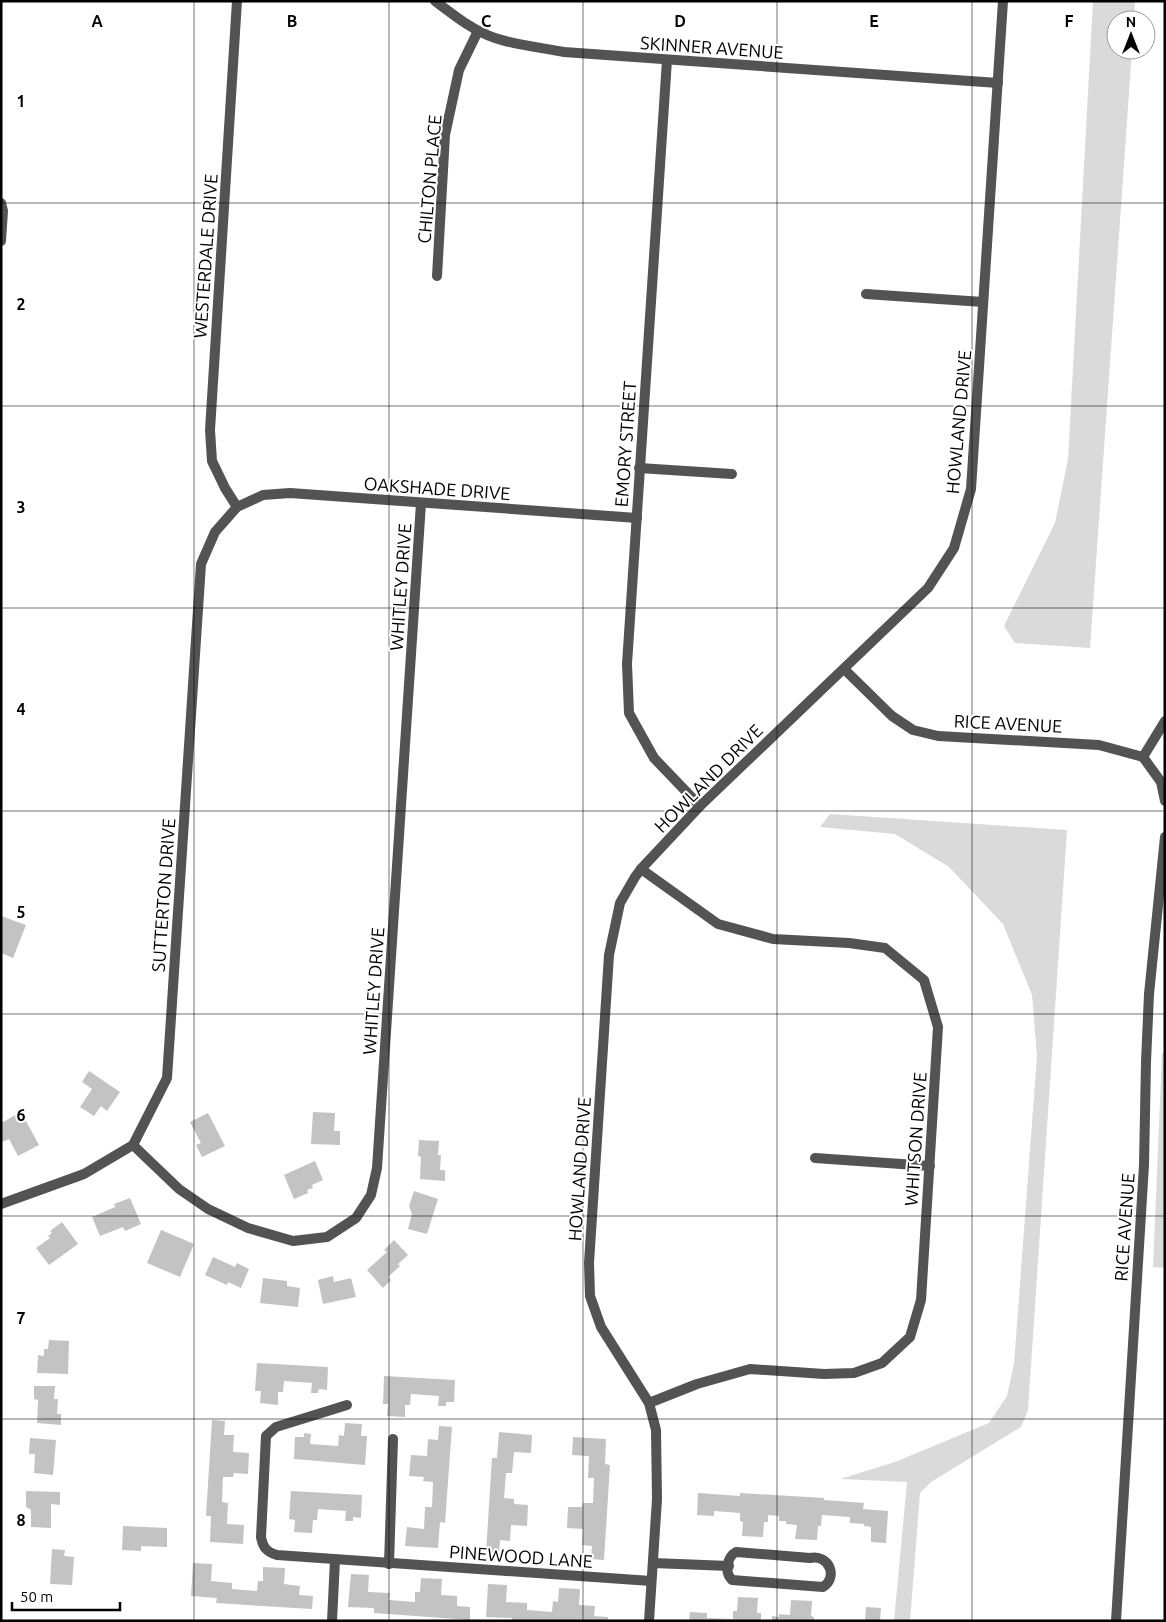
<svg xmlns="http://www.w3.org/2000/svg" width="1166" height="1622" viewBox="0 0 1166 1622" font-family="Ubuntu,sans-serif">
<rect width="100%" height="100%" fill="#fff"/>
<g fill="#dadada">
<path d="M1093 1H1135L1134 20H1116V50H1132L1090 648 1015 643 1004 626 1055 523 1068 459Z"/>
<path d="M830 814 1067 830 1028 1410 1021 1427 931 1482 920 1493 910 1621H894L907 1482 840 1479 895 1462 989 1423 1007 1396 1014 1364 1037 1056 1032 995 1003 924 949 867 895 834 820 827Z"/>
<path d="M1162 1053H1165V1268L1153 1267Z"/>
</g>
<g fill="#c3c3c3">
<path d="M1 916 26 925 13 958 1 953Z"/>
<path d="M89 1071 120 1092 107 1111 101 1106 94 1116 80 1107 92 1089 82 1082Z"/>
<path d="M21 1112 39 1145 18 1156 9 1139 2 1142 1 1140V1123Z"/>
<path d="M313 1112 335 1113 334 1131H340V1145L311 1144Z"/>
<path d="M208 1113 225 1146 202 1157 196 1145 201 1143 190 1122Z"/>
<path d="M419 1140 439 1141 438 1155H441L440 1170H445V1181L420 1179 421 1157 418 1156Z"/>
<path d="M315 1161 323 1180 312 1185 313 1188 307 1190 308 1193 294 1199 284 1175Z"/>
<path d="M414 1191 438 1199 427 1234 408 1229 412 1214 409 1206Z"/>
<path d="M130 1198 141 1224 125 1231 123 1227 100 1236 92 1217 115 1207 114 1204Z"/>
<path d="M62 1222 78 1244 49 1265 36 1248 50 1238 48 1236 52 1233 50 1231Z"/>
<path d="M161 1230 194 1244 180 1277 147 1263Z"/>
<path d="M394 1240 408 1255 398 1264 400 1266 388 1277 391 1280 383 1288 367 1270 387 1252 384 1250Z"/>
<path d="M213 1257 235 1267 237 1263 249 1269 241 1288 228 1282 227 1285 205 1275Z"/>
<path d="M333 1276 334 1282 351 1278 356 1297 323 1304 318 1280Z"/>
<path d="M263 1278 287 1281V1286L300 1288 298 1307 260 1303Z"/>
<path d="M49 1340 69 1341 68 1374 37 1373 38 1355 44 1356V1349H48Z"/>
<path d="M257 1363 328 1367 327 1390 319 1389 318 1393H311L312 1383 284 1381 283 1392H278V1405L260 1403 261 1391H255Z"/>
<path d="M384 1376 455 1380 454 1402H446V1406H438L439 1396 411 1394 410 1405H405V1417L387 1416 388 1404H383Z"/>
<path d="M34 1386H55L54 1399H58L57 1414H61V1425L37 1423 38 1400 34 1399Z"/>
<path d="M212 1420 225 1421 224 1435H234L233 1452 249 1453 248 1474 234 1473 233 1477H223L222 1502 228 1503 227 1524 244 1525 243 1544 210 1542 211 1516H206Z"/>
<path d="M345 1423 362 1424 361 1436H367L365 1465 294 1459 295 1437H304V1433L311 1434 310 1444 338 1446 339 1435 344 1436Z"/>
<path d="M439 1426 452 1427 445 1523 440 1522 438 1548 405 1546 407 1527 424 1529 425 1507H432L433 1482 423 1481 424 1477 409 1476 411 1455 427 1456 428 1439 438 1440Z"/>
<path d="M499 1432 532 1435 531 1453 514 1452 512 1473H506L504 1498 514 1499V1504L528 1505 527 1526 511 1525 510 1541 500 1540 499 1554 486 1553 492 1458H497Z"/>
<path d="M573 1437 606 1439 605 1464 610 1465 604 1560 591 1559 592 1546 582 1545 583 1529 567 1528 568 1507H582L583 1503H593L594 1478H588L589 1456 572 1455Z"/>
<path d="M30 1438 56 1440 53 1475 34 1473 35 1454H29Z"/>
<path d="M26 1491 60 1492V1505L51 1504V1528L31 1527V1510L26 1507Z"/>
<path d="M291 1491 362 1495 361 1518 353 1517V1521H345L346 1511 318 1509 317 1520H313L312 1533 294 1532 295 1520 289 1519Z"/>
<path d="M698 1493 740 1496V1493L824 1498V1500L864 1503 863 1509 888 1511 886 1543 871 1542V1527L864 1526V1524L850 1523V1517L822 1515 821 1526H818L817 1540 795 1539 797 1525 786 1524V1521H779V1516L768 1515V1522H764L763 1537 742 1536 743 1522 740 1521V1513L714 1511V1516L697 1515Z"/>
<path d="M123 1526 167 1528V1547L141 1546V1551L122 1550Z"/>
<path d="M52 1549 65 1550 64 1556 74 1557 72 1585 50 1584Z"/>
<path d="M193 1563 212 1564 211 1581 232 1583V1589L257 1591 258 1581H263V1567L285 1568 284 1584 300 1586 299 1595 313 1596 312 1609 216 1603 217 1598 191 1596Z"/>
<path d="M351 1574 369 1575 368 1592 390 1593 389 1600 415 1602V1592H420L421 1578 442 1579 441 1595 457 1596V1606L470 1607V1620L374 1613V1608L348 1607Z"/>
<path d="M488 1584 507 1585 506 1602 527 1603V1610L552 1612 553 1601 558 1602 559 1588 580 1589 579 1605 595 1606 594 1616 608 1617V1621H512V1618L486 1617Z"/>
<path d="M738 1597 758 1598 757 1613H761V1621H689L690 1612 707 1613V1618L733 1619V1611H737Z"/>
<path d="M791 1600 812 1601 811 1616 814 1617V1621H772V1616L779 1617V1614L790 1615Z"/>
<path d="M866 1607 881 1608 880 1621H865Z"/>
</g>
<g fill="none" stroke-linecap="round" stroke-linejoin="round">
<g stroke="#535353" stroke-width="10">
<path d="M435 1C454 15 473 31 495 38 515 45 543 48 564 52L998 83"/>
<path d="M667 60 627 664 629 713 654 758 700 806"/>
<path d="M1 203 3 211 1 241"/>
<path d="M437 276 445 135 459 70 478 31"/>
<path d="M866 294 983 302"/>
<path d="M639 468 732 474"/>
<path d="M237 507 225 488 212 461 210 430 237 1"/>
<path d="M844 669 892 716 913 730 938 736 1099 745 1143 757 1161 782 1165 801"/>
<path d="M1143 757 1165 721"/>
<path d="M641 869 718 924 773 939 849 943 885 948 924 980 938 1027 921 1300 910 1337 882 1363 854 1373 824 1374 750 1369 697 1384 649 1403"/>
<path d="M133 1145 179 1189 208 1209 248 1228 293 1241 327 1237 356 1218 371 1195 377 1168 421 503"/>
<path d="M815 1158 930 1166"/>
<path d="M1 1204 84 1174 133 1145 167 1078 201 564 215 532 237 507 263 495 290 493 637 518"/>
<path d="M347 1405 276 1427 266 1436 261 1537C263 1548 267 1552 277 1555L651 1581"/>
<path d="M736 1552 810 1558C830 1554 838 1578 823 1587L732 1580C724 1572 727 1557 736 1552Z"/>
<path d="M653 1563 729 1566"/>
<path d="M389 1564 393 1439"/>
<path d="M332 1621 335 1560"/>
<path d="M649 1621 657 1499 656 1430 649 1403 601 1327 590 1296 589 1263 609 955 620 903 635 877 641 869 700 806 928 588 954 548 971 489 1003 1"/>
<path d="M1116 1621 1144 1165 1146 1062 1149 994 1165 837"/>
</g>
</g>
<path fill="none" stroke="#000" stroke-width="1" stroke-opacity="0.55" d="M194 1V1621M389 1V1621M583 1V1621M777 1V1621M972 1V1621M1 203H1165M1 406H1165M1 608H1165M1 811H1165M1 1014H1165M1 1216H1165M1 1419H1165"/>
<g text-anchor="middle" dominant-baseline="central" stroke-width="4" stroke-linejoin="round" paint-order="stroke">
<g font-size="18" fill="#000" stroke="#fff">
<text transform="translate(712 47) rotate(4)">SKINNER AVENUE</text>
<text transform="translate(429 179) rotate(-85)">CHILTON PLACE</text>
<text transform="translate(205 256) rotate(-86)">WESTERDALE DRIVE</text>
<text transform="translate(958 422) rotate(-85)">HOWLAND DRIVE</text>
<text transform="translate(625 444) rotate(-86)">EMORY STREET</text>
<text transform="translate(437 488) rotate(4)">OAKSHADE DRIVE</text>
<text transform="translate(400 587) rotate(-86)">WHITLEY DRIVE</text>
<text transform="translate(1008 723) rotate(3)">RICE AVENUE</text>
<text transform="translate(708 778) rotate(-45)">HOWLAND DRIVE</text>
<text transform="translate(163 895) rotate(-86)">SUTTERTON DRIVE</text>
<text transform="translate(373 991) rotate(-86)">WHITLEY DRIVE</text>
<text transform="translate(915 1139) rotate(-86)">WHITSON DRIVE</text>
<text transform="translate(579 1169) rotate(-86)">HOWLAND DRIVE</text>
<text transform="translate(1124 1227) rotate(-86)">RICE AVENUE</text>
<text transform="translate(521 1556) rotate(4)">PINEWOOD LANE</text>
</g>
</g>
<g font-size="16" text-anchor="middle" font-weight="bold" fill="#000" stroke="#fff" stroke-width="4" stroke-linejoin="round" paint-order="stroke">
<text x="97" y="27">A</text>
<text x="292" y="27">B</text>
<text x="486" y="27">C</text>
<text x="680" y="27">D</text>
<text x="874" y="27">E</text>
<text x="1069" y="27">F</text>
<text x="21" y="107">1</text>
<text x="21" y="310">2</text>
<text x="21" y="513">3</text>
<text x="21" y="715">4</text>
<text x="21" y="918">5</text>
<text x="21" y="1121">6</text>
<text x="21" y="1324">7</text>
<text x="21" y="1526">8</text>
</g>
<rect width="1166" height="1622" fill="none" stroke="#000000" stroke-width="5"/>
<g transform="translate(1131 35)"><circle r="24" fill="#ffffff" stroke="#999999"/>
<path d="M0-4L9 19L0 12L-9 19Z" fill="#000000"/>
<text y="-8" font-size="14" font-weight="bold" text-anchor="middle" fill="#000000">N</text>
</g>
<path d="M12 1602v8h108v-8" fill="none" stroke="#000000" stroke-width="2.5"/>
<text x="20" y="1602" font-size="15" fill="#000000" stroke="#ffffff" stroke-width="4" paint-order="stroke">50 m</text>
</svg>
